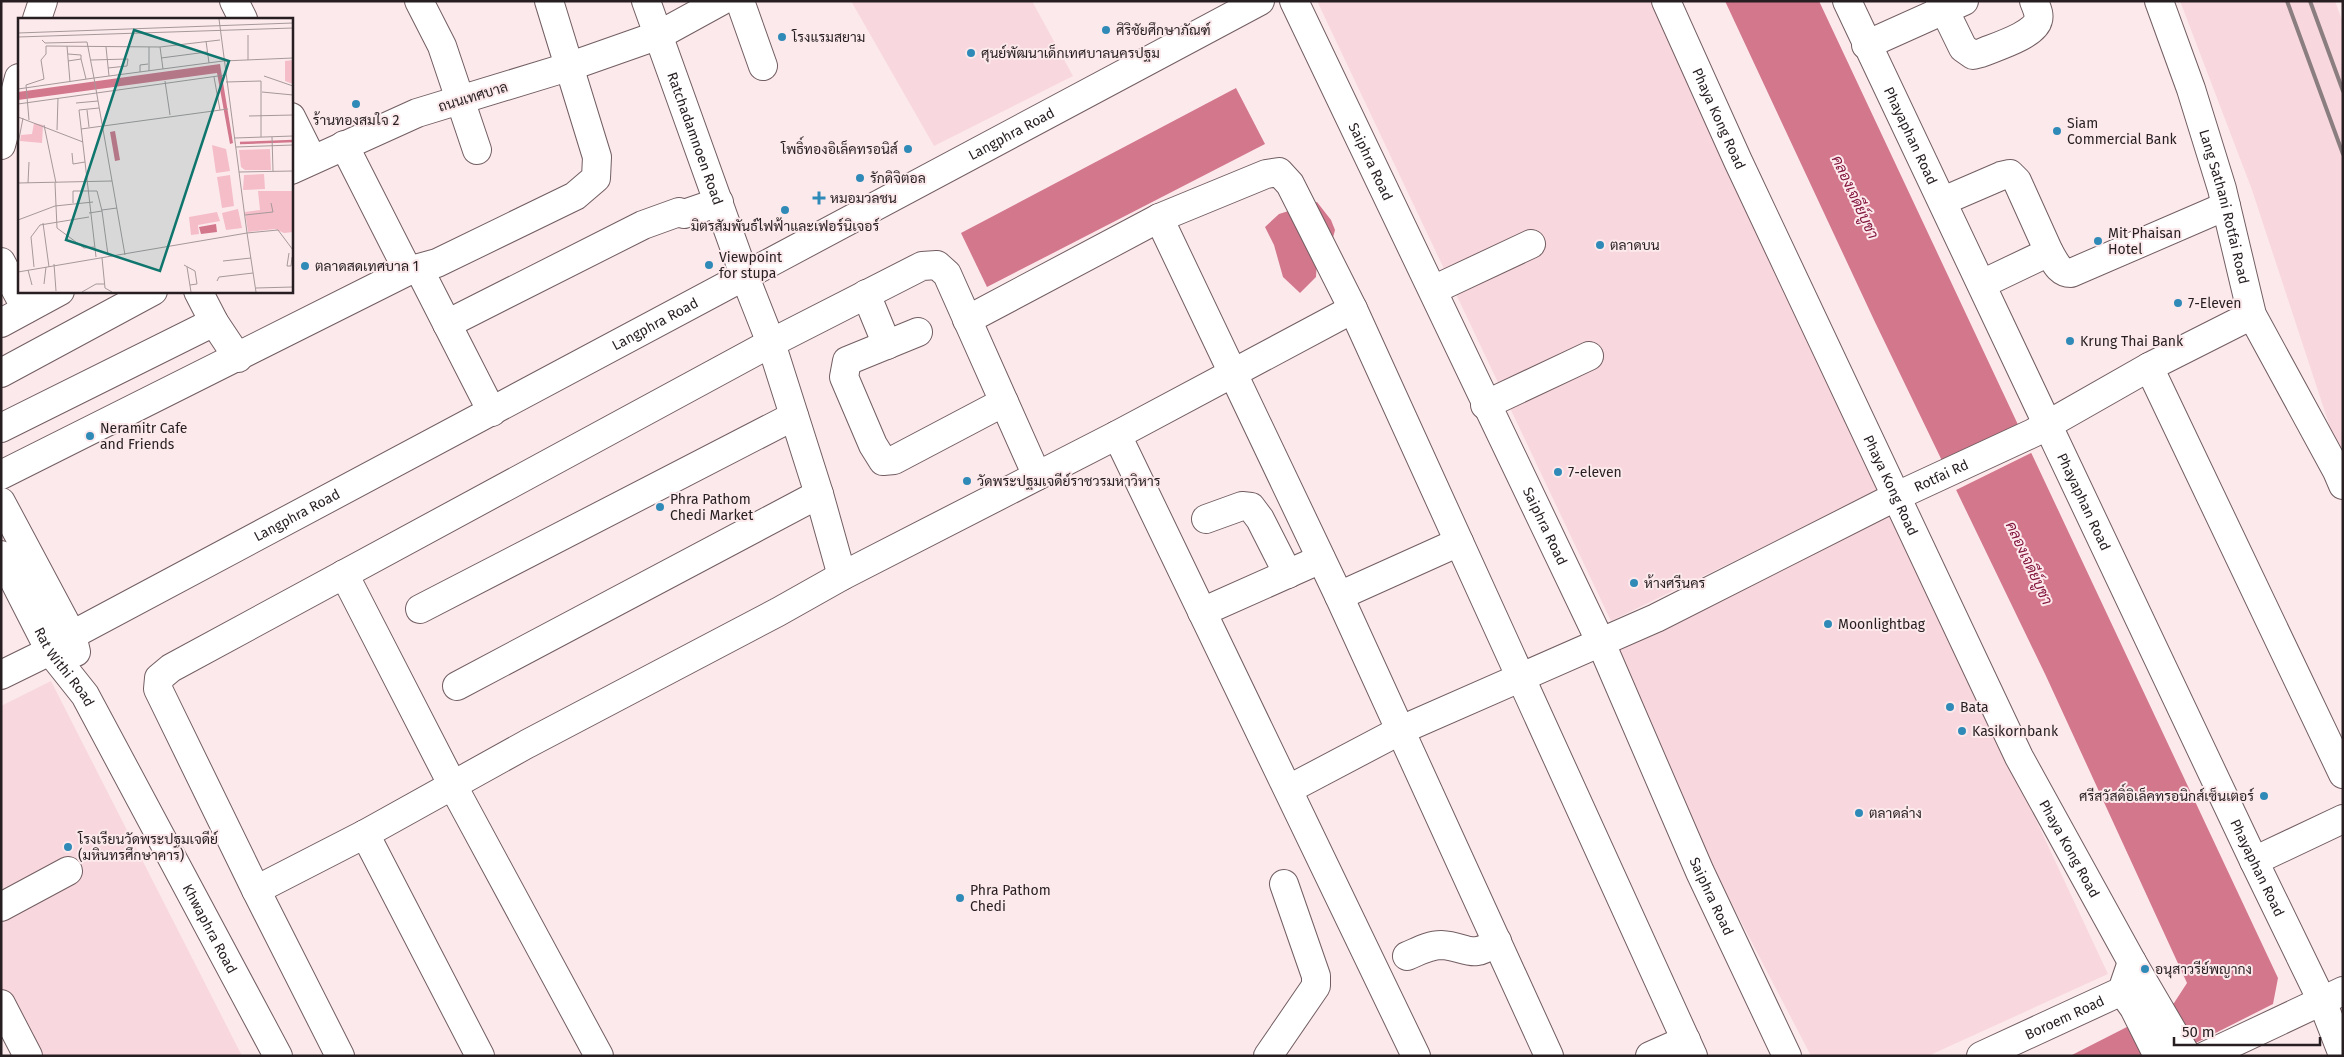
<svg xmlns="http://www.w3.org/2000/svg" width="2344" height="1057" viewBox="0 0 2344 1057" font-family="'Fira Sans',Sarabun,sans-serif">
<rect width="100%" height="100%" fill="#fce9ec"/>
<g fill="#f8d8de">
<path d="M851 1H1032L1073 76 934 146Z"/>
<path d="M1317 1H1652L1882 489 1611 621Z"/>
<path d="M2180 1H2335L2343 23V467L2252 190Z"/>
<path d="M1893 514 2108 974 1928 1056H1811L1601 653Z"/>
<path d="M51 681 242 1056H37L1 988V706Z"/>
</g>
<g fill="#d2778c">
<path d="M1725 1H1819L2278 978 2273 1004 2170 1056H2070L2174 1003 2187 983 2046 676 1874 320Z"/>
<path d="M1236 88 1265 144 987 287 961 233Z"/>
<path d="M1317 202 1331 220 1335 230 1331 245 1317 260 1316 277 1300 293 1283 277 1274 245 1265 227 1279 214Z"/>
</g>
<path fill="#fce9ec" d="M2021 426 2033 452 1954 491 1941 465Z"/>
<g fill="none" stroke-linecap="round" stroke-linejoin="round">
<defs>
<g id="minor">
<path d="M234 1 243 19"/>
<path d="M419 1 442 46 477 150"/>
<path id="s1" d="M646 1 745 277 771 343 819 494 842 576"/>
<path d="M740 1 763 66"/>
<path id="s2" d="M1294 1 1601 643 1700 872 1787 1056"/>
<path id="s3" d="M1666 1 1738 161 2019 757 2132 962 2187 1056"/>
<path d="M1940 1 1963 48 1973 55 1981 53C1995 47 2035 35 2038 20 2040 14 2036 7 2034 1"/>
<path id="s4" d="M2159 1 2191 89 2222 189 2252 315 2337 471 2343 485"/>
<path d="M37 19 43 1"/>
<path d="M1866 45 1964 1"/>
<path d="M291 117 312 159"/>
<path d="M1 145 19 78"/>
<path d="M291 170 417 113 568 67 659 35 721 1"/>
<path d="M1943 201 2001 176 2010 174 2017 181 2049 252"/>
<path d="M1159 218 1339 596 1549 1056"/>
<path d="M1 262 26 309"/>
<path d="M419 269 492 412"/>
<path d="M408 271 437 263 575 196 596 178 597 157 549 1"/>
<path d="M1982 284 2049 252C2055 262 2059 273 2071 273L2226 206"/>
<path d="M1433 290 1531 244"/>
<path d="M198 291 214 322 238 358"/>
<path d="M866 294 887 345"/>
<path d="M967 320 1159 218 1266 174 1279 172 1290 184 1353 309 1693 1056"/>
<path d="M1 323 60 291"/>
<path d="M447 324 643 225 679 212 684 214 719 202"/>
<path d="M918 332 847 361 844 377 873 445 883 461 894 460 1004 402"/>
<path d="M2149 367 2343 774"/>
<path d="M1 373 153 291"/>
<path d="M1485 405 1589 356"/>
<path d="M1 428 214 322"/>
<path d="M1117 435 1416 1056"/>
<path d="M1 475 408 271 344 145"/>
<path d="M1206 519 1242 506 1251 507 1260 519 1288 574"/>
<path d="M344 574 453 786 599 1056"/>
<path d="M1339 596 1459 542"/>
<path d="M420 609 794 416"/>
<path d="M1202 612 1321 559"/>
<path d="M1 675 50 651"/>
<path d="M457 686 819 494"/>
<path id="s5" d="M1289 789 1401 730 1656 618 1897 496 2033 433 2149 367 2252 315"/>
<path d="M365 834 480 1056"/>
<path d="M2254 861 2343 819"/>
<path d="M256 890 365 834 527 744 778 612 842 576 1117 435 1353 309"/>
<path d="M1 907 68 871"/>
<path d="M1407 956C1417 952 1429 945 1441 945 1467 946 1471 961 1497 941"/>
<path d="M2122 991 2134 1008 2158 1056"/>
<path d="M2322 1001 2343 1055"/>
<path d="M1 1004 28 1056"/>
<path d="M340 1056 256 890 158 689 159 678 171 668 771 343 922 266 937 265 947 274 1037 476"/>
<path d="M1268 1056 1316 986V976L1284 884"/>
<path d="M1650 1056 1686 1040"/>
<path id="s6" d="M1981 1056 2122 991 2132 962"/>
</g>
<g id="major">
<path id="s7" d="M1847 1 2254 861 2322 1001"/>
<path d="M1 502 72 635 76 652"/>
<path id="s8" d="M1 555 50 651 85 695 278 1056"/>
<path id="s9" d="M50 651 72 635 1260 1"/>
<path d="M2205 1056 2343 991"/>
</g>
</defs>
<use href="#minor" stroke="#725e62" stroke-width="30"/>
<use href="#major" stroke="#725e62" stroke-width="30"/>
<use href="#minor" stroke="#fff" stroke-width="28"/>
<use href="#major" stroke="#fff" stroke-width="28"/>
<g stroke="#8b7e80" stroke-width="4">
<path d="M2287 1 2343 154"/>
<path d="M2310 1 2343 91"/>
</g>
</g>
<g fill="#2f8ab7" stroke="#fce9ec" stroke-width="2">
<circle cx="1106" cy="30" r="5"/>
<circle cx="782" cy="37" r="5"/>
<circle cx="971" cy="53" r="5"/>
<circle cx="356" cy="104" r="5"/>
<circle cx="2057" cy="131" r="5"/>
<circle cx="908" cy="149" r="5"/>
<circle cx="860" cy="178" r="5"/>
<path d="M816.5 190.5h5v5h5v5h-5v5h-5v-5h-5v-5h5z"/>
<circle cx="785" cy="210" r="5"/>
<circle cx="2098" cy="241" r="5"/>
<circle cx="1600" cy="245" r="5"/>
<circle cx="709" cy="265" r="5"/>
<circle cx="305" cy="266" r="5"/>
<circle cx="2178" cy="303" r="5"/>
<circle cx="2070" cy="341" r="5"/>
<circle cx="90" cy="436" r="5"/>
<circle cx="1558" cy="472" r="5"/>
<circle cx="967" cy="481" r="5"/>
<circle cx="660" cy="507" r="5"/>
<circle cx="1634" cy="583" r="5"/>
<circle cx="1828" cy="624" r="5"/>
<circle cx="1950" cy="707" r="5"/>
<circle cx="1962" cy="731" r="5"/>
<circle cx="2264" cy="796" r="5"/>
<circle cx="1859" cy="813" r="5"/>
<circle cx="68" cy="847" r="5"/>
<circle cx="960" cy="898" r="5"/>
<circle cx="2145" cy="969" r="5"/>
</g>
<g text-anchor="middle" dominant-baseline="central" stroke-width="4" stroke-linejoin="round" paint-order="stroke">
<g font-size="14" fill="#261e20" stroke="#fce9ec" text-anchor="start">
<text x="1116" y="30">ศิริชัยศึกษาภัณฑ์</text>
<text x="792" y="37">โรงแรมสยาม</text>
<text x="981" y="53">ศุนย์พัฒนาเด็กเทศบาลนครปฐม</text>
<text x="356" y="120" text-anchor="middle">ร้านทองสมใจ 2</text>
<text x="2067" y="123">Siam<tspan x="2067" dy="16">Commercial Bank</tspan></text>
<text x="898" y="149" text-anchor="end">โพธิ์ทองอิเล็คทรอนิส์</text>
<text x="870" y="178">รักดิจิตอล</text>
<text x="830" y="198">หมอมวลชน</text>
<text x="785" y="226" text-anchor="middle">มิตรสัมพันธ์ไฟฟ้าและเฟอร์นิเจอร์</text>
<text x="2108" y="233">Mit Phaisan<tspan x="2108" dy="16">Hotel</tspan></text>
<text x="1610" y="245">ตลาดบน</text>
<text x="719" y="257">Viewpoint<tspan x="719" dy="16">for stupa</tspan></text>
<text x="315" y="266">ตลาดสดเทศบาล 1</text>
<text x="2188" y="303">7-Eleven</text>
<text x="2080" y="341">Krung Thai Bank</text>
<text x="100" y="428">Neramitr Cafe<tspan x="100" dy="16">and Friends</tspan></text>
<text x="1568" y="472">7-eleven</text>
<text x="977" y="481">วัดพระปฐมเจดีย์ราชวรมหาวิหาร</text>
<text x="670" y="499">Phra Pathom<tspan x="670" dy="16">Chedi Market</tspan></text>
<text x="1644" y="583">ห้างศรีนคร</text>
<text x="1838" y="624">Moonlightbag</text>
<text x="1960" y="707">Bata</text>
<text x="1972" y="731">Kasikornbank</text>
<text x="2254" y="796" text-anchor="end">ศรีสวัสดิ์อิเล็คทรอนิกส์เซ็นเตอร์</text>
<text x="1869" y="813">ตลาดล่าง</text>
<text x="78" y="839">โรงเรียนวัดพระปฐมเจดีย์<tspan x="78" dy="16">(มหินทรศึกษาคาร)</tspan></text>
<text x="970" y="890">Phra Pathom<tspan x="970" dy="16">Chedi</tspan></text>
<text x="2155" y="969">อนุสาวรีย์พญากง</text>
</g>
<g font-size="14" fill="#261e20" stroke="#fce9ec">
<text transform="translate(473 97) rotate(-17)">ถนนเทศบาล</text>
<text stroke="none"><textPath href="#s3" startOffset="129">Phaya Kong Road</textPath></text>
<text stroke="none"><textPath href="#s9" startOffset="1092">Langphra Road</textPath></text>
<text stroke="none"><textPath href="#s7" startOffset="149">Phayaphan Road</textPath></text>
<text stroke="none"><textPath href="#s1" startOffset="146">Ratchadamnoen Road</textPath></text>
<text stroke="none"><textPath href="#s2" startOffset="178">Saiphra Road</textPath></text>
<text stroke="none"><textPath href="#s4" startOffset="216">Lang Sathani Rotfai Road</textPath></text>
<text stroke="none"><textPath href="#s9" startOffset="688">Langphra Road</textPath></text>
<text stroke="none"><textPath href="#s5" startOffset="724">Rotfai Rd</textPath></text>
<text stroke="none"><textPath href="#s3" startOffset="534">Phaya Kong Road</textPath></text>
<text stroke="none"><textPath href="#s7" startOffset="554">Phayaphan Road</textPath></text>
<text stroke="none"><textPath href="#s9" startOffset="282">Langphra Road</textPath></text>
<text stroke="none"><textPath href="#s2" startOffset="582">Saiphra Road</textPath></text>
<text stroke="none"><textPath href="#s8" startOffset="129">Rat Withi Road</textPath></text>
<text stroke="none"><textPath href="#s3" startOffset="939">Phaya Kong Road</textPath></text>
<text stroke="none"><textPath href="#s7" startOffset="959">Phayaphan Road</textPath></text>
<text stroke="none"><textPath href="#s2" startOffset="988">Saiphra Road</textPath></text>
<text stroke="none"><textPath href="#s8" startOffset="429">Khwaphra Road</textPath></text>
<text stroke="none"><textPath href="#s6" startOffset="92">Boroem Road</textPath></text>
</g>
<g font-size="15" font-style="italic" fill="#83143d" stroke="#fce9ec">
<text transform="translate(1855 197) rotate(65)">คลองเจดีย์บูชา</text>
<text transform="translate(2029 563) rotate(65)">คลองเจดีย์บูชา</text>
</g>
</g>
<g transform="translate(18 18)">
<rect width="275" height="275" fill="#fce9ec"/>
<path d="M275 42V66L267 63V43ZM16 105 25 107 24 125 2 123 3 117 14 116ZM194 127 208 131 212 153 198 155ZM252 131 253 152H227L223 149 221 132ZM246 156 247 171 225 172 226 157ZM212 157 216 188 204 190 199 159ZM240 173H275V214L266 215 257 211 230 214 227 194 242 192ZM220 191 224 210 208 212 204 195ZM199 194 202 203 180 207 181 216 173 217 171 199Z" fill="#f4bdc8"/>
<path d="M202 46 215 125 212 126 199 55 0 82V74ZM97 113 102 142 97 143 92 114ZM198 206 199 214 183 216 181 209Z" fill="#d2778c"/>
<path fill="none" stroke="#d2778c" stroke-width="2.5" d="M222 125 275 123"/>
<path fill="none" stroke="#a6989a" stroke-width="1" d="M0 15 275 5M230 17V42M0 19 275 10M188 23 191 45M49 28 52 64M88 29 91 58M142 29 145 51M50 36 63 37V41L50 43M143 40 189 34M63 41 68 61M73 42 110 41 109 48 90 50M205 43 275 40M131 53V29M122 54V47L130 46M246 58 275 68M196 59 202 92M147 63 152 97M208 64 243 63V119M0 71 76 60 69 24 27 25 24 22M244 74 275 77M58 85 80 83M0 86 207 57M69 92 71 109M231 98 275 97M0 99 65 124M11 102 8 67 26 61 23 42 28 36V28L142 29 202 22M26 107 38 165M63 111 210 91M39 112 40 80M254 119 255 153M217 120 275 118M0 126 5 100M218 129 275 127M54 135 55 146 67 144M221 154 275 153M0 165 94 163M10 165 11 144M37 165 39 210 66 230 76 229M55 185V173H79L84 193M84 192 99 190M71 195 84 193 90 237M227 197 255 194 253 185M0 202 37 188 75 184M25 205 31 249M271 235 269 248H273L274 239M107 237 76 60 205 43M78 239 61 92 81 90M84 240 87 270 94 274M205 243 233 240M36 246 38 273M166 247 177 253 179 266 172 267M16 249 13 219 22 207 71 199M169 249 173 274M10 252 14 267M0 254 229 215 201 1M199 263 201 259 235 255M26 266 28 249M238 270 275 269M64 274 78 266H86M238 274 229 215 260 212 275 232"/>
<path fill="#0f766e" fill-opacity="0.15" stroke="#0f766e" stroke-width="2.5" d="M116 12 211 43 142 253 48 222Z"/>
<rect width="275" height="275" fill="none" stroke="#261e20" stroke-width="2.5"/>
</g>
<rect width="2344" height="1057" fill="none" stroke="#261e20" stroke-width="5"/>
<path d="M2174 1037v8h146v-8" fill="none" stroke="#261e20" stroke-width="2.5"/>
<text x="2182" y="1037" font-size="15" fill="#261e20" stroke="#fce9ec" stroke-width="4" paint-order="stroke">50 m</text>
</svg>
